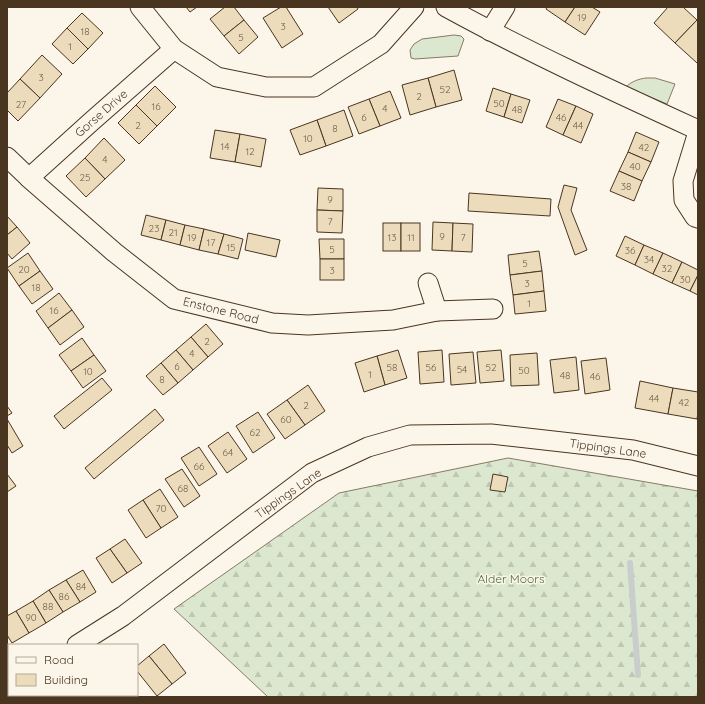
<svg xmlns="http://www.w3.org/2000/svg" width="705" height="704" viewBox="0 0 705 704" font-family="Quicksand,sans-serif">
<defs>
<pattern id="forest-firs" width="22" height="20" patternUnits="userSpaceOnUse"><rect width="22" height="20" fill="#dce7d0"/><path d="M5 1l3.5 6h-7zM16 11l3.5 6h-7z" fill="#bec7b2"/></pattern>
</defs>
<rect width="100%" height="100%" fill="#fbf6e9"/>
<g fill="#dce7d0" stroke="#887966">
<path d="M454 35 461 36 464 39 458 56 415 59 411 58 410 50 414 44 422 39Z"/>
<path d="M646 78H655L675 84 667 104 626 87C632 81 639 79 646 78Z"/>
</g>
<path fill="url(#forest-firs)" stroke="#887966" d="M508 458 698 491V697H268L174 609 339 493Z"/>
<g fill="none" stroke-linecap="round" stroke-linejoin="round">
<path stroke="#c9cecd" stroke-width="6" d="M630 563 638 675"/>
</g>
<g fill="#ecdcbc" stroke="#4a3520">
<path d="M186 7H197L190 12Z"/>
<path d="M225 7H234L244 20 224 36 210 19Z"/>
<path d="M281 7H286L303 34 282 48 263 18Z"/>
<path d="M328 7H357L358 9 339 23Z"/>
<path d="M547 7H575L565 22 546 9Z"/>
<path d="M575 7H592L600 12 585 35 565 22Z"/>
<path d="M668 7H683L697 20 675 43 654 23Z"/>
<path d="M82 13 103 33 88 49 67 28Z"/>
<path d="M244 20 258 37 239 54 224 36Z"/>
<path d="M697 20 698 21V61L697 63 675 43Z"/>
<path d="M67 28 88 49 73 64 52 44Z"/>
<path d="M42 55 62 74 40 98 20 79Z"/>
<path d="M454 70 462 100 436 107 428 78Z"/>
<path d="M428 78 436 107 410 115 402 85Z"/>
<path d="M20 79 40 98 18 121 7 110V93Z"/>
<path d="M155 86 176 107 157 126 136 105Z"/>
<path d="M493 88 511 94 504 117 486 111Z"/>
<path d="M390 91 401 118 380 126 369 99Z"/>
<path d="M511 94 530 100 522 123 504 117Z"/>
<path d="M369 99 380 126 359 134 348 107Z"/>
<path d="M558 99 576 106 563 135 546 127Z"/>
<path d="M136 105 157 126 139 144 118 123Z"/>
<path d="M576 106 593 114 581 143 563 135Z"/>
<path d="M344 110 353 136 326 146 317 120Z"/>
<path d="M317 120 326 146 300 155 290 130Z"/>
<path d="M215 130 240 134 235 162 210 158Z"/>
<path d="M636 132 659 142 651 162 628 152Z"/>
<path d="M240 134 266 139 261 167 235 162Z"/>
<path d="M104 138 125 160 105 179 85 158Z"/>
<path d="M628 152 651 162 642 181 619 171Z"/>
<path d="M85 158 105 179 86 197 66 176Z"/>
<path d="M619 171 642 181 634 201 610 191Z"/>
<path d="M564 185 577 188 571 210 587 250 575 255 558 207Z"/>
<path d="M318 188 343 189V211L317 210Z"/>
<path d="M469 193 551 199 550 216 468 211Z"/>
<path d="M317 210 343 211 342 233 317 232Z"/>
<path d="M146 215 166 220 161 240 141 235Z"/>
<path d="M7 216 17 227 7 235Z"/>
<path d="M166 220 185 225 180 245 161 240Z"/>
<path d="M433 222 453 223 452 251 432 250Z"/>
<rect x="383" y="223" width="18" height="28"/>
<rect x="401" y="223" width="19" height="28"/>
<path d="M453 223 473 224 472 252 452 251Z"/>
<path d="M185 225 204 229 199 250 180 245Z"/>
<path d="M17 227 30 243 12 259 7 253V235Z"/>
<path d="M204 229 224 234 218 254 199 250Z"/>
<path d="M248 233 280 240 276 257 245 250Z"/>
<path d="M224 234 243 239 238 259 218 254Z"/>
<path d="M625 236 644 245 635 265 616 256Z"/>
<path d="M319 239H344V259H320Z"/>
<path d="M644 245 663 253 653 274 635 265Z"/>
<path d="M539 251 542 271 510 275 508 255Z"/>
<path d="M28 253 40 271 19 286 7 268Z"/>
<path d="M663 253 682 262 672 283 653 274Z"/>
<rect x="320" y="259" width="24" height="21"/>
<path d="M682 262 698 270V275L690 291 672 283Z"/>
<path d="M40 271 53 289 32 304 19 286Z"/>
<path d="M542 271 544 291 513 295 510 275Z"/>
<path d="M698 275V295L690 291Z"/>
<path d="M544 291 546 311 515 314 513 295Z"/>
<path d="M59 293 72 310 48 328 36 311Z"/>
<path d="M72 310 84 327 60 345 48 328Z"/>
<path d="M206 324 223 344 208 357 191 337Z"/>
<path d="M191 337 208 357 193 370 176 350Z"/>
<path d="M82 338 94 355 71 371 59 355Z"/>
<path d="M176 350 193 370 178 383 161 363Z"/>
<path d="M398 350 407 378 385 385 377 356Z"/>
<path d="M442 350 444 382 420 384 418 352Z"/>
<path d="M501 350 504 381 480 383 477 352Z"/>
<path d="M473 352 476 383 451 385 449 354Z"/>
<path d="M537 353 539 385 511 386 510 355Z"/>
<path d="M94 355 106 371 83 388 71 371Z"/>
<path d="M377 356 385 385 364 392 355 363Z"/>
<path d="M576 357 579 390 554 393 550 360Z"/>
<path d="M606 358 610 390 585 394 581 361Z"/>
<path d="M161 363 178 383 163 395 146 376Z"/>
<path d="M102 378 112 390 64 429 54 416Z"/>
<path d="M640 381 673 388 668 414 635 408Z"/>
<path d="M308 385 325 411 305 425 287 400Z"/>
<path d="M673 388 698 392V412L697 419 668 414Z"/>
<path d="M287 400 305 425 285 439 267 414Z"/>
<path d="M7 406 12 413 7 416Z"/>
<path d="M155 409 164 420 94 479 85 468Z"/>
<path d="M258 412 275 438 253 453 236 426Z"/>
<path d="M7 419 23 446 12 453 7 445Z"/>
<path d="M228 432 247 459 227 473 208 446Z"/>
<path d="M199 447 217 474 199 486 181 458Z"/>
<path d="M182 469 200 496 184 507 165 479Z"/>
<path d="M7 474 16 486 7 492Z"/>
<path d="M493 474 508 477 505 492 490 490Z"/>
<path d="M160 489 178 517 161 528 143 500Z"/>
<path d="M143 500 161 528 146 538 128 510Z"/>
<path d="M125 539 142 563 127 573 110 549Z"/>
<path d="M110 549 127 573 112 583 96 558Z"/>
<path d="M83 570 96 592 80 602 66 580Z"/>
<path d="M66 580 80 602 63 612 49 590Z"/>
<path d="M49 590 63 612 46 623 33 601Z"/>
<path d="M33 601 46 623 29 633 16 611Z"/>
<path d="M16 611 29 633 12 643 7 635V616Z"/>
<path d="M164 644 186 673 172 684 149 656Z"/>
<path d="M149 656 172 684 157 696 137 671V666Z"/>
<path d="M111 695H134L136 697H112Z"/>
</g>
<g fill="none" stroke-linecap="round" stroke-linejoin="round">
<defs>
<g id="minor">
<path d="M140 7 174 49 217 77 266 87H314L381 44 414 7"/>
<path d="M446 7C528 52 613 91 698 130"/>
<path d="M490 31 505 7"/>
<path d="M698 132 683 181 684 200 695 217 698 218"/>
<path d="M7 157 29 178 114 252 174 299 272 323 308 325 393 320 437 311 493 309"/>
<path d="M29 178 92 121 174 49"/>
<path d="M428 283 437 311"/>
<path d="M77 645 123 616 312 473 368 447 410 435 491 434 633 450 698 466"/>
<path d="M7 682 9 681"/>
</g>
</defs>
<use href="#minor" stroke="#4a3520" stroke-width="21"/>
<use href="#minor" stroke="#fbf6e9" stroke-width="19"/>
</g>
<g text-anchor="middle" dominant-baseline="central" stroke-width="3" stroke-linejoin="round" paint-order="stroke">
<g font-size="10" fill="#725f47">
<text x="582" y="17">19</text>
<text x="283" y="26">3</text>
<text x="85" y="31">18</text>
<text x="241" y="37">5</text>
<text x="70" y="46">1</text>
<text x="41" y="77">3</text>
<text x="445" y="89">52</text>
<text x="419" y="96">2</text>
<text x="499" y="103">50</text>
<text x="21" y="104">27</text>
<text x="156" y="106">16</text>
<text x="385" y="108">4</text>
<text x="517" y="109">48</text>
<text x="364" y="117">6</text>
<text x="561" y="117">46</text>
<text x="138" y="125">2</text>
<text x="578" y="125">44</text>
<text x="335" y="128">8</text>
<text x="308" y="138">10</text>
<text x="225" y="146">14</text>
<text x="644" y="147">42</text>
<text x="250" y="151">12</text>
<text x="105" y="159">4</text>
<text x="635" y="166">40</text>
<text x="85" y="177">25</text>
<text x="626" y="186">38</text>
<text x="330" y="199">9</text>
<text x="330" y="221">7</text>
<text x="154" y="228">23</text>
<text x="173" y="232">21</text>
<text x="442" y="236">9</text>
<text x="192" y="237">19</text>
<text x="392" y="237">13</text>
<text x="411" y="237">11</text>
<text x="463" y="237">7</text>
<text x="211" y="242">17</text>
<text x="231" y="247">15</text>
<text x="332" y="249">5</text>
<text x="630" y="250">36</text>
<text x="649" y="259">34</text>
<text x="525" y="263">5</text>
<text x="667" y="268">32</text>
<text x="24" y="269">20</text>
<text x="332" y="270">3</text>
<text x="685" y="279">30</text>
<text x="527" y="283">3</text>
<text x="36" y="287">18</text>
<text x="529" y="303">1</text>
<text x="54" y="310">16</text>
<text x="207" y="341">2</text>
<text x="192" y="353">4</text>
<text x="177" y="366">6</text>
<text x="392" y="367">58</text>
<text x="431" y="367">56</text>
<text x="491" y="367">52</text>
<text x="462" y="369">54</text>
<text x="524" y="370">50</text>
<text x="88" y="371">10</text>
<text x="370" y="374">1</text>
<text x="565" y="375">48</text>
<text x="595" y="376">46</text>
<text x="162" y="379">8</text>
<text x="654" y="398">44</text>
<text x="684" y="402">42</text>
<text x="306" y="405">2</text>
<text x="286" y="419">60</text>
<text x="255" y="432">62</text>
<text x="228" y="452">64</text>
<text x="199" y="466">66</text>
<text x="183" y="488">68</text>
<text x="161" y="508">70</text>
<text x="81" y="586">84</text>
<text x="64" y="596">86</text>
<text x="48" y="606">88</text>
<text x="31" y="617">90</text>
</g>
<g font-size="12" fill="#4a3520" stroke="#fbf6e9">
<text transform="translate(101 113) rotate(-41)">Gorse Drive</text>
<text transform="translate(221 310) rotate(14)">Enstone Road</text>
<text transform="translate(608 448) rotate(8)">Tippings Lane</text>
<text transform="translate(288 493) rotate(-35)">Tippings Lane</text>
</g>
<g font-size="12" fill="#436837" stroke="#fbf6e9">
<text x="511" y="578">Alder Moors</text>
</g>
</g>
<rect width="705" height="704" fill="none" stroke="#4a3520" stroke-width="16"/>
<rect x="8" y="644" width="130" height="52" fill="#fbf6e9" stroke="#b4a999"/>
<rect x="16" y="657" width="20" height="6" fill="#fbf6e9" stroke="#b4a999"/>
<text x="44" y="664" font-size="12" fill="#4a3520">Road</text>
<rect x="16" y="674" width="20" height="12" fill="#ecdcbc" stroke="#b4a999"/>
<text x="44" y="684" font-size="12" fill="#4a3520">Building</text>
</svg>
